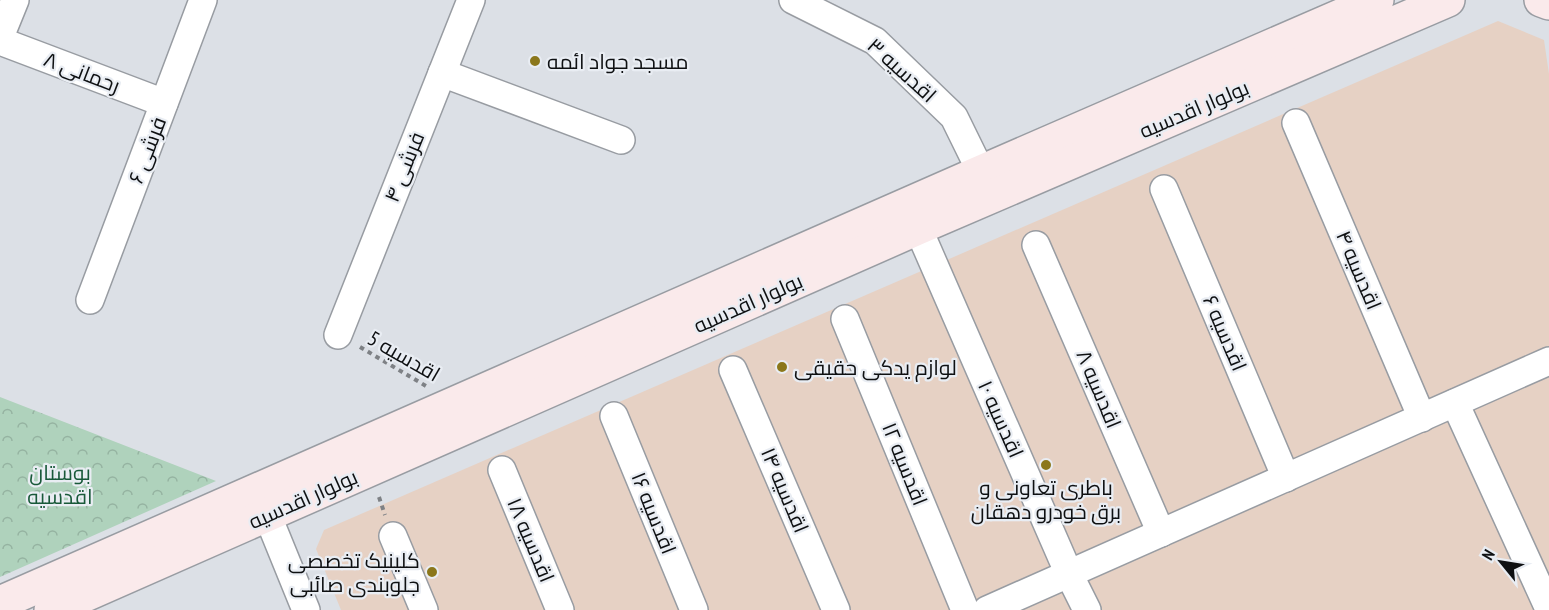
<svg xmlns="http://www.w3.org/2000/svg" width="1549" height="610" viewBox="0 0 1549 610" font-family="'PT Sans Narrow',Cairo,sans-serif">
<defs>
<pattern id="park-crowns" width="20" height="18" patternUnits="userSpaceOnUse" patternTransform="scale(1.5)"><rect width="20" height="18" fill="#afd2bc"/><path d="M2 6a3 3 0 1 1 6 0M12 15a3 3 0 1 1 6 0" fill="none" stroke="#95b3a1"/></pattern>
</defs>
<rect width="100%" height="100%" fill="#dce0e6"/>
<path fill="#e6d1c4" d="M1498 21 1544 40 1549 74V610H341L316 549 324 530Z"/>
<path fill="url(#park-crowns)" d="M0 397 216 481 0 577Z"/>
<g fill="none" stroke-linecap="round" stroke-linejoin="round">
<defs>
<g id="street">
<path d="M793 0 875 41 954 117 981 172"/>
<path d="M0 37 15 0"/>
<path d="M0 41 164 103"/>
<path d="M442 73 621 140"/>
<path d="M1296 123 1422 418"/>
<path d="M1164 189 1286 478"/>
<path d="M918 228 1069 574 1087 610"/>
<path d="M1036 245 1161 533"/>
<path d="M90 300 203 0"/>
<path d="M845 319 965 610"/>
<path d="M338 335 471 0"/>
<path d="M733 370 836 610"/>
<path d="M1455 403 1549 609"/>
<path d="M614 416 694 610"/>
<path d="M502 470 560 610"/>
<path d="M260 497 306 610"/>
<path d="M393 536 424 610"/>
<path d="M987 610 1549 361"/>
</g>
<g id="secondary">
<path d="M1541 0 1549 3"/>
<path d="M0 603 981 172 1377 0"/>
<path d="M51 610 918 228 1448 0"/>
</g>
</defs>
<use href="#street" stroke="#989ca2" stroke-width="30"/>
<use href="#secondary" stroke="#989ca2" stroke-width="36"/>
<g stroke="#7e8185" stroke-width="4" stroke-dasharray="4.5 4.5" stroke-linecap="butt">
<path d="M360 347 426 386"/>
<path d="M379 497 385 515"/>
</g>
<use href="#street" stroke="#fff" stroke-width="27"/>
<use href="#secondary" stroke="#faeaeb" stroke-width="33"/>
</g>
<g fill="#8b771b" stroke="#e9edf3" stroke-width="2">
<circle cx="535" cy="61" r="6"/>
<circle cx="782" cy="367" r="6"/>
<circle cx="1046" cy="465" r="6"/>
<circle cx="432" cy="572" r="6"/>
</g>
<g text-anchor="middle" dominant-baseline="central" stroke-width="4.5" stroke-linejoin="round" paint-order="stroke">
<g font-size="21" fill="#0e1012" stroke="#e9edf3" text-anchor="start">
<text x="547" y="61">مسجد جواد ائمه</text>
<text x="794" y="367">لوازم یدکی حقیقی</text>
<text x="1046" y="487" text-anchor="middle">باطری تعاونی و<tspan x="1046" dy="24">برق خودرو دهقان</tspan></text>
<text x="420" y="560" text-anchor="end">کلینیک تخصصی<tspan x="420" dy="24">جلوبندی صائبی</tspan></text>
</g>
<g font-size="21" fill="#0e1012" stroke="#e9edf3">
<text transform="translate(902 70) rotate(42)">اقدسیه ۳</text>
<text transform="translate(82 72) rotate(21)">رحمانی ۸</text>
<text transform="translate(1194 109) rotate(-23)">بولوار اقدسیه</text>
<text transform="translate(147 150) rotate(-69)">فرشی ۶</text>
<text transform="translate(404 167) rotate(-68)">فرشی ۴</text>
<text transform="translate(1359 270) rotate(67)">اقدسیه ۴</text>
<text transform="translate(748 303) rotate(-24)">بولوار اقدسیه</text>
<text transform="translate(1225 333) rotate(67)">اقدسیه ۶</text>
<text transform="translate(404 356) rotate(30)">اقدسیه 5</text>
<text transform="translate(1099 389) rotate(67)">اقدسیه ۸</text>
<text transform="translate(1001 419) rotate(66)">اقدسیه ۱۰</text>
<text transform="translate(905 464) rotate(68)">اقدسیه ۱۲</text>
<text transform="translate(785 490) rotate(67)">اقدسیه ۱۴</text>
<text transform="translate(303 499) rotate(-24)">بولوار اقدسیه</text>
<text transform="translate(654 513) rotate(68)">اقدسیه ۱۶</text>
<text transform="translate(531 540) rotate(67)">اقدسیه ۱۸</text>
</g>
<g font-size="21" fill="#185939" stroke="#e9edf3">
<text x="60" y="472">بوستان<tspan x="60" dy="24">اقدسیه</tspan></text>
</g>
</g>
<g transform="translate(1501 562) rotate(300)" stroke="#e9edf3" stroke-width="4.5" paint-order="stroke">
<path d="M0-4.5L10 22L0 15L-10 22Z" fill="#0e1012"/>
<text y="-9" font-size="16" font-weight="bold" text-anchor="middle" fill="#0e1012">N</text>
</g>
</svg>
